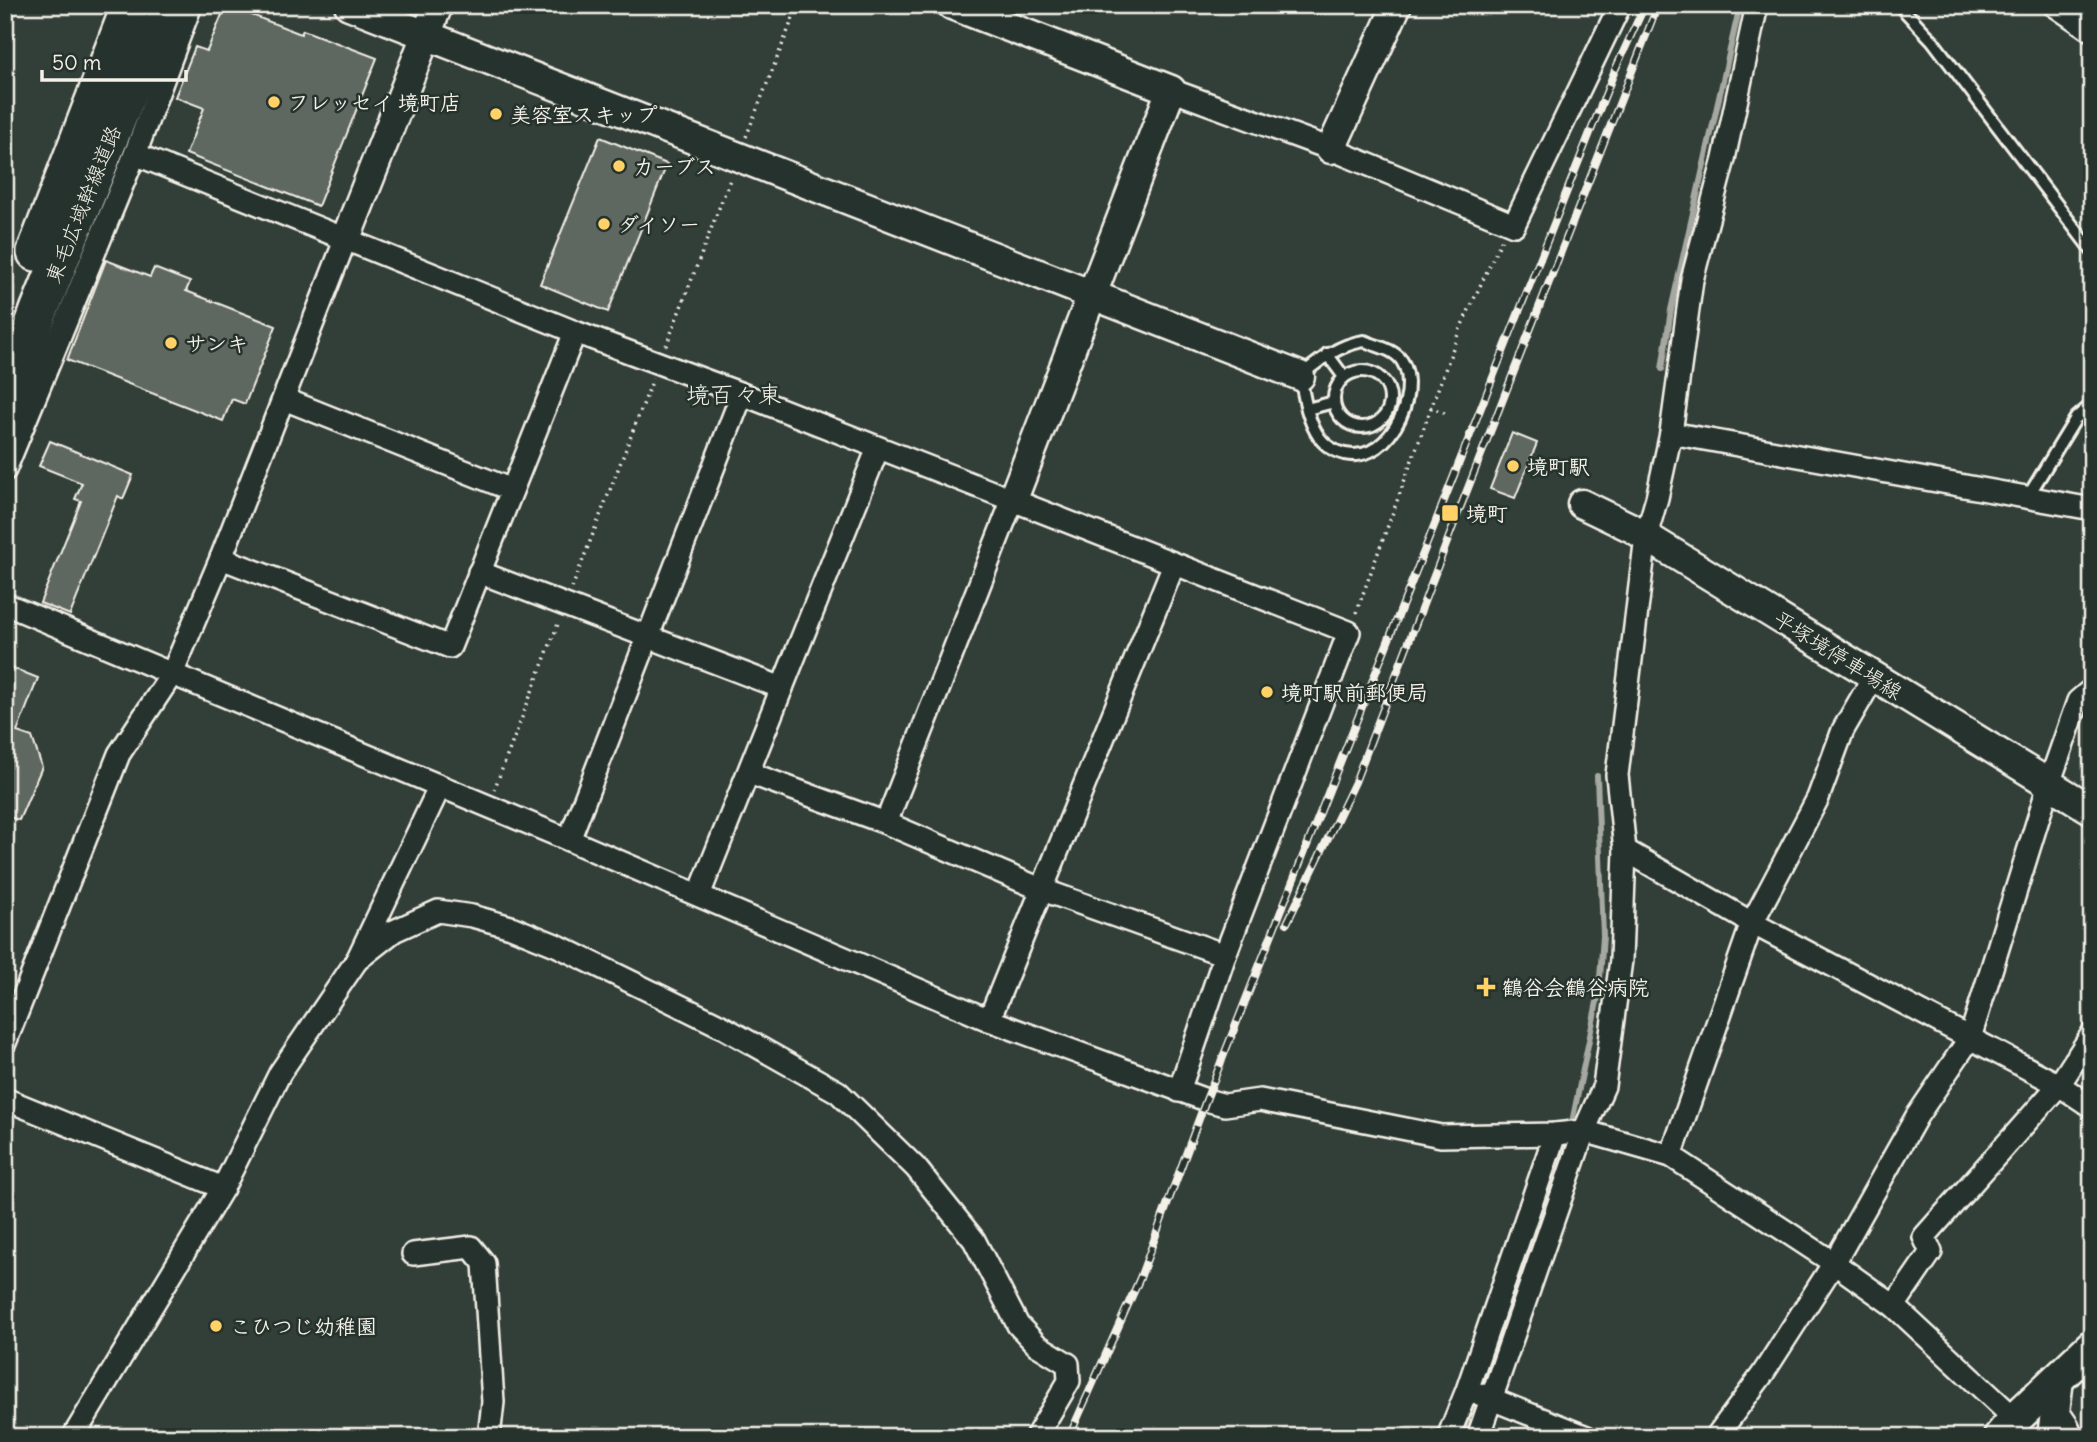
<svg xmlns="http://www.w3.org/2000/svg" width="2097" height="1442" viewBox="0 0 2097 1442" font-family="Delius,'Klee One',sans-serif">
<rect width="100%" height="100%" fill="#323e38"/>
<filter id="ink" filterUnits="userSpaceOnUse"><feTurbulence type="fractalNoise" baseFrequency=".0143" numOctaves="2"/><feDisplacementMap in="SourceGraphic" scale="14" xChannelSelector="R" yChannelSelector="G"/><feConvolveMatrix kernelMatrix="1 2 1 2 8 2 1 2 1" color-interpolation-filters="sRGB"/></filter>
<g filter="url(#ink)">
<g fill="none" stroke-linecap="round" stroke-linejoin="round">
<g stroke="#a6a9a1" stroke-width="6">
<path d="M1662 369 1671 310 1740 5"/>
<path d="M1571 1127 1599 992 1603 936 1597 776"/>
<path d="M1465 1437 1568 1138"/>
</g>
</g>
<g fill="#5f6861" stroke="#f4f1e8" stroke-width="2">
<path d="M226 5 301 34 303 30 377 58 318 206 186 154 204 108 175 97 195 47 207 51Z"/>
<path d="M600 137 667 164 608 312 540 284Z"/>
<path d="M106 260 150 277 154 268 190 282 186 291 276 326 245 404 232 399 223 421 67 360Z"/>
<path d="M1512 433 1537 443 1515 498 1490 489Z"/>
<path d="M50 441 133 475 123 499 118 496 70 615 40 603 81 501 75 499 82 483 39 466Z"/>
<path d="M10 667 38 678 17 732 32 737 42 767 19 820 5 816V679Z"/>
</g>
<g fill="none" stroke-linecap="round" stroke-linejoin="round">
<defs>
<g id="lane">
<path d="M1899 5 1932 40 2092 251"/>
<path d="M1364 341C1376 346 1394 349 1402 361 1423 393 1386 474 1336 451 1328 447 1324 444 1319 437 1307 420 1304 396 1300 376 1320 360 1338 345 1364 341Z"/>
<path d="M1327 354 1344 377"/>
<circle cx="1362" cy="399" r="28"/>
<path d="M1307 409 1334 402"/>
<path d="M2027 498 2076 418 2092 404"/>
</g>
<g id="street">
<path d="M2054 5 2092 31"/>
<path d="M1171 90 1331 149 1514 225 1620 5"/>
<path d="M135 154 575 332 742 394 1349 632 1225 955 1179 1091"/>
<path d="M284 399 512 490"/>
<path d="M1671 433 2092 509"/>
<path d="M5 470 135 154 191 5"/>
<path d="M221 558 450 647 575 332"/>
<path d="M479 572 782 688"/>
<path d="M5 604 569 840 989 1020 1206 1100 1225 1105 1260 1100 1441 1136 1555 1134 1584 1131 1671 1156 1834 1263 1894 1306 2015 1419"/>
<path d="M749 773 886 823 1043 890 1225 955"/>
<path d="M886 823 1013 499"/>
<path d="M569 840 742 394"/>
<path d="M1625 850 1752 923 2059 1085 2092 1107"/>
<path d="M699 895 878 448"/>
<path d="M357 960 394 931 438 911 472 916 511 927 558 946 721 1026 838 1092 916 1168 974 1240 1018 1325 1037 1345 1068 1364 1069 1381 1036 1437"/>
<path d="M989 1020 1174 564"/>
<path d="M5 1043 119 754 172 674 221 558 346 238"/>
<path d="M5 1099 223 1188"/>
<path d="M1671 1156 1752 923 1818 798 1843 730 1873 678"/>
<path d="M413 1254 471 1247 484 1263 493 1402 489 1437"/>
<path d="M1894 1306 1931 1252 1924 1237 2059 1085 2092 1034"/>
<path d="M1479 1394 1587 1437"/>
<path d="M2055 1407 2068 1426 2071 1437"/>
<path d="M73 1437 223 1188 280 1073 357 960 440 786"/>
<path d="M1448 1437 1467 1390 1555 1134"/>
<path d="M1478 1437 1584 1131 1604 1086 1621 960 1625 850 1617 775 1646 536 1657 498 1671 433 1692 280 1724 159 1757 5"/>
<path d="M1716 1437 1762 1375 1834 1263 1917 1116 1970 1038 2049 784 2078 701 2092 689"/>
</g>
<g id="secondary">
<path d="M349 5 1300 376"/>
<path d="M952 5 1171 90 1013 499"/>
<path d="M1331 149 1397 5"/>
<path d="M346 238 438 5"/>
<path d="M1582 504 1634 529 2092 810"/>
<path d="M2052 1437 2059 1379"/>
</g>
<path id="primary" d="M2000 1437 2015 1419 2092 1346"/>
<g id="highway">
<path d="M36 252 131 5"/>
<path d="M5 404 39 311 163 5"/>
</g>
</defs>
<use href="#lane" stroke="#f4f1e8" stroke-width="16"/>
<use href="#street" stroke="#f4f1e8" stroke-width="26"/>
<use href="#secondary" stroke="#f4f1e8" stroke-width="33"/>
<use href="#primary" stroke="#f4f1e8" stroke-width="37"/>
<use href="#highway" stroke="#f4f1e8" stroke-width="42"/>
<g stroke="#f4f1e8" stroke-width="3.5" stroke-dasharray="2 5" stroke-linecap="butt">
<path d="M746 137 798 5"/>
<path d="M666 346 731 177"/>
<path d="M1430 407 1447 414"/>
<path d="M572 588 653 379"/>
<path d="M1356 613 1460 329 1502 239"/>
<path d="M494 790 558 624"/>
</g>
<use href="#lane" stroke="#26332d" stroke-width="10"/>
<use href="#street" stroke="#26332d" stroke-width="21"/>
<use href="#secondary" stroke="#26332d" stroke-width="28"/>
<use href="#primary" stroke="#26332d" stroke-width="32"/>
<use href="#highway" stroke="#26332d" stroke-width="37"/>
<defs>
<g id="rail">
<path d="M1287 923 1355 782 1457 516 1658 5"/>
<path d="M1069 1437 1140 1278 1206 1100 1615 70 1645 5"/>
</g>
</defs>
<use href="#rail" stroke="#f4f1e8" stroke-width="8"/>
<use href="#rail" stroke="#26332d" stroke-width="5" stroke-dasharray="16" stroke-linecap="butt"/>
</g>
</g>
<g fill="#ffd166" stroke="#26332d" stroke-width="2.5">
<circle cx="274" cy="102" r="7"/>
<circle cx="496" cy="114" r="7"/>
<circle cx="619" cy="166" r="7"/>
<circle cx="604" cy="224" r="7"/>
<circle cx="171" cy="343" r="7"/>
<circle cx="1513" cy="466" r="7"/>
<rect x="1441" y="504" width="18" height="18" rx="3.5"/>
<circle cx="1267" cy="692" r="7"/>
<path d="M1482.5 976.5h7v7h7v7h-7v7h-7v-7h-7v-7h7z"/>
<circle cx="216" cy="1326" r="7"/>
</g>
<g text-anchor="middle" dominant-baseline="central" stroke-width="5" stroke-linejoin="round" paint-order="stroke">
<g font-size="21" font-weight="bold" fill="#f4f1e8" stroke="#26332d" text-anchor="start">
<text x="288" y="102">フレッセイ 境町店</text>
<text x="510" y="114">美容室スキップ</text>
<text x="633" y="166">カーブス</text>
<text x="618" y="224">ダイソー</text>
<text x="185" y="343">サンキ</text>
<text x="1527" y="466">境町駅</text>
<text x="1466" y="513">境町</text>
<text x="1281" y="692">境町駅前郵便局</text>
<text x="1502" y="987">鶴谷会鶴谷病院</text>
<text x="230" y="1326">こひつじ幼稚園</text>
</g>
<g font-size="21" fill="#f4f1e8" stroke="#26332d">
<text transform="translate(83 204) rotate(-68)">東毛広域幹線道路</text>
<text transform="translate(1838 655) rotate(32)">平塚境停車場線</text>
</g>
<g font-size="24" fill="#f4f1e8" stroke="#26332d">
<text x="734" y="394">境百々東</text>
</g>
</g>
<rect width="2097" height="1442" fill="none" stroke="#26332d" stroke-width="28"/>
<rect x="14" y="14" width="2069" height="1414" fill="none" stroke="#f4f1e8" stroke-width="2.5" filter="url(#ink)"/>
<path d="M42 70v10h144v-10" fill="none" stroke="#f4f1e8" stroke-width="3.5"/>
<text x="52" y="70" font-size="21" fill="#f4f1e8" stroke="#26332d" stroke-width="5" paint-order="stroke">50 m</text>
</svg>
